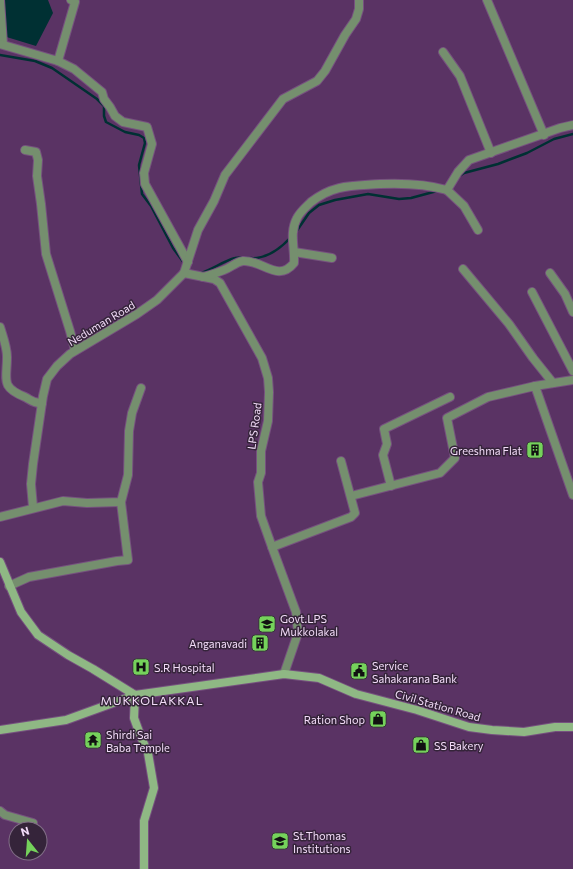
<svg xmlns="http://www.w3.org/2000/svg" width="573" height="869" viewBox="0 0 573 869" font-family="Commissioner,sans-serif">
<rect width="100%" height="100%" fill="#5a3364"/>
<path fill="#003033" d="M0 0H48L53 13 36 46 0 35Z"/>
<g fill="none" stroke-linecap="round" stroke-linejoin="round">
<g stroke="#003033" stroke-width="2.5">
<path d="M0 55 35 61 52 68 97 99 104 106V116L106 122 125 132 139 135 144 138 145 143 139 165 142 194 151 206 173 248 184 263"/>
<path d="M458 177 464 173 498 164 527 153 554 139 573 134"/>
<path d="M296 232 309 213 319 205 335 200 368 194 399 199 411 198 437 191"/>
<path d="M200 273C212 270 223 261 235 258 242 256 249 259 257 258 271 256 281 248 291 237"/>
</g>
<defs>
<g id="street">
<path d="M0 0 3 44"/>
<path d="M487 0 544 135"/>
<path d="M0 44 58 61 74 69 102 92 104 99 110 107 115 116 123 122 147 127 152 144 144 173 145 184 188 262"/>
<path d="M443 52 460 76 491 153"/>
<path d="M58 61 75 2 71 0"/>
<path d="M25 150 36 152 38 160 37 176 41 204 46 254 70 331 75 350"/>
<path d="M447 190 464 206 478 230"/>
<path d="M294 252 332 258"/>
<path d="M463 269 509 324 533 358 553 383"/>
<path d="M184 273 214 279 220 283 262 358 268 378 269 392 268 421 261 451V473L258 482 261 516 272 547"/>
<path d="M550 273 565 294 573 312"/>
<path d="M203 277C210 275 217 273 224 270 230 268 236 262 243 261 263 260 278 283 294 263 295 248 289 233 297 218 300 212 306 207 311 202 334 184 353 186 380 184 403 183 426 184 447 190L458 172 469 160 560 128 573 125"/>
<path d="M532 292 573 371"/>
<path d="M0 327C3 337 7 347 7 357 7 380 0 387 25 397 31 400 34 404 42 403"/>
<path d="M535 386 573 380"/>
<path d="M391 486 383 455 387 444 384 429 450 397"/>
<path d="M351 496 440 473 455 458 447 418 488 397 535 386 573 495"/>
<path d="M33 507 31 484 33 464 43 396 47 379 57 366 70 354 137 314 157 300 184 273 198 230 214 201 225 175 283 99 317 81 325 71 345 35 356 19 359 9V0"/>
<path d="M0 517 63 501 87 503 121 502 128 475 129 431 132 413 141 388"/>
<path d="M9 586 29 577 117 561 128 560 121 502"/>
<path d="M284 674 298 633 296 612 272 547 351 517 355 513 341 461"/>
<path d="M0 811 5 815 33 823"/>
</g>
<g id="secondary">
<path d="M0 562 21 612 38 635 68 655 93 669 135 695"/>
<path d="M135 695 134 718 141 737 148 753 154 788 144 821V869"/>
<path d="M0 730 66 720 135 695 284 674 319 678 356 694 417 710 469 727 492 730 524 732 555 727H573"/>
</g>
</defs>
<use href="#street" stroke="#76517f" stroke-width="10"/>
<use href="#secondary" stroke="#76517f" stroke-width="10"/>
<use href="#street" stroke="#758f6e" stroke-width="8"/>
<use href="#secondary" stroke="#8fb884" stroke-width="8"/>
</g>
<defs>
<symbol id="building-square" viewBox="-11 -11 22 22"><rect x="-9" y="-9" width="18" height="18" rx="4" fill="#75d25b" stroke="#35243a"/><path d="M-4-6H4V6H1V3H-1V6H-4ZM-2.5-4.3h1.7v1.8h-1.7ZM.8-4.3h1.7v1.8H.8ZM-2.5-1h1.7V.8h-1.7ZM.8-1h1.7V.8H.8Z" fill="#111"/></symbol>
<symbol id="school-square" viewBox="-11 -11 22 22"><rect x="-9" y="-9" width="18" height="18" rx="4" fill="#75d25b" stroke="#35243a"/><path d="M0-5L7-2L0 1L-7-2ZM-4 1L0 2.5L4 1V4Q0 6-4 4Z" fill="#111"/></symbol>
<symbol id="hospital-square" viewBox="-11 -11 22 22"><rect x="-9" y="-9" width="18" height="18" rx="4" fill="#75d25b" stroke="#35243a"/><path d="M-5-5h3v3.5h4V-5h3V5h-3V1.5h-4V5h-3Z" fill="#111"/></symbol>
<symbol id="civic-square" viewBox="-11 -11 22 22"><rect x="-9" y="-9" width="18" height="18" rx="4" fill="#75d25b" stroke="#35243a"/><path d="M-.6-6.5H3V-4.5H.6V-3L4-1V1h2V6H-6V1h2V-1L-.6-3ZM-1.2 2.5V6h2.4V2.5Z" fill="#111"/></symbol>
<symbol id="shop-square" viewBox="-11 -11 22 22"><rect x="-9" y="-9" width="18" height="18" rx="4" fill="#75d25b" stroke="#35243a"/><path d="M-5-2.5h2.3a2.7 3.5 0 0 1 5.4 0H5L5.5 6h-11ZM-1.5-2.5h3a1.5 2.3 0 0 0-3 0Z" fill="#111"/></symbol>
<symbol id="temple-square" viewBox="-11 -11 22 22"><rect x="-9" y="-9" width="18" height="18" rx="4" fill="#75d25b" stroke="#35243a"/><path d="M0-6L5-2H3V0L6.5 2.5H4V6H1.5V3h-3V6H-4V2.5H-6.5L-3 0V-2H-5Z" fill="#111"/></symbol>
</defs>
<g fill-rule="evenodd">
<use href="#building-square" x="525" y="440" width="20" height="20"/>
<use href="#school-square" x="257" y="614" width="20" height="20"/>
<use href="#building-square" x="250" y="633" width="20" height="20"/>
<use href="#hospital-square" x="131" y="657" width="20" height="20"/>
<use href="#civic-square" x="349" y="661" width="20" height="20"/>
<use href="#shop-square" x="368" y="709" width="20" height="20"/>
<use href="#temple-square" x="83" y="730" width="20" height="20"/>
<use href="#shop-square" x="411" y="735" width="20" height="20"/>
<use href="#school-square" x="270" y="831" width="20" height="20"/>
</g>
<g text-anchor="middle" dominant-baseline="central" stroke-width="3" stroke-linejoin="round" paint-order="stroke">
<g font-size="11" fill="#f3dcf9" stroke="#35243a">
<text transform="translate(101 323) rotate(-31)">Neduman Road</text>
<text transform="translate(254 426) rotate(-82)">LPS Road</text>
<text transform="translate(438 705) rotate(16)">Civil Station Road</text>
</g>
<g font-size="11" fill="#f3dcf9" stroke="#35243a" text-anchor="start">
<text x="522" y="450" text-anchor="end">Greeshma Flat</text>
<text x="280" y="618">Govt.LPS<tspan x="280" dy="13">Mukkolakal</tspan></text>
<text x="247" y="643" text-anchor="end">Anganavadi</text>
<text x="372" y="665">Service<tspan x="372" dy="13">Sahakarana Bank</tspan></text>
<text x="154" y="667">S.R Hospital</text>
<text x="365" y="719" text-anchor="end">Ration Shop</text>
<text x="106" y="734">Shirdi Sai<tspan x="106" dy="13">Baba Temple</tspan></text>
<text x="434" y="745">SS Bakery</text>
<text x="293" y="835">St.Thomas<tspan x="293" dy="13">Institutions</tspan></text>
</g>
<g font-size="12" letter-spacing="1" fill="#f3dcf9" stroke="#35243a">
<text x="152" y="700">MUKKOLAKKAL</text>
</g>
</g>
<g transform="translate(28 841) rotate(343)"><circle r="19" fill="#35243a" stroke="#816e86"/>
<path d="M0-3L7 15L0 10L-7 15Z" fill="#75d25b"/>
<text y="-6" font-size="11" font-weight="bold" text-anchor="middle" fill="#f3dcf9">N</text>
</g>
</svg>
